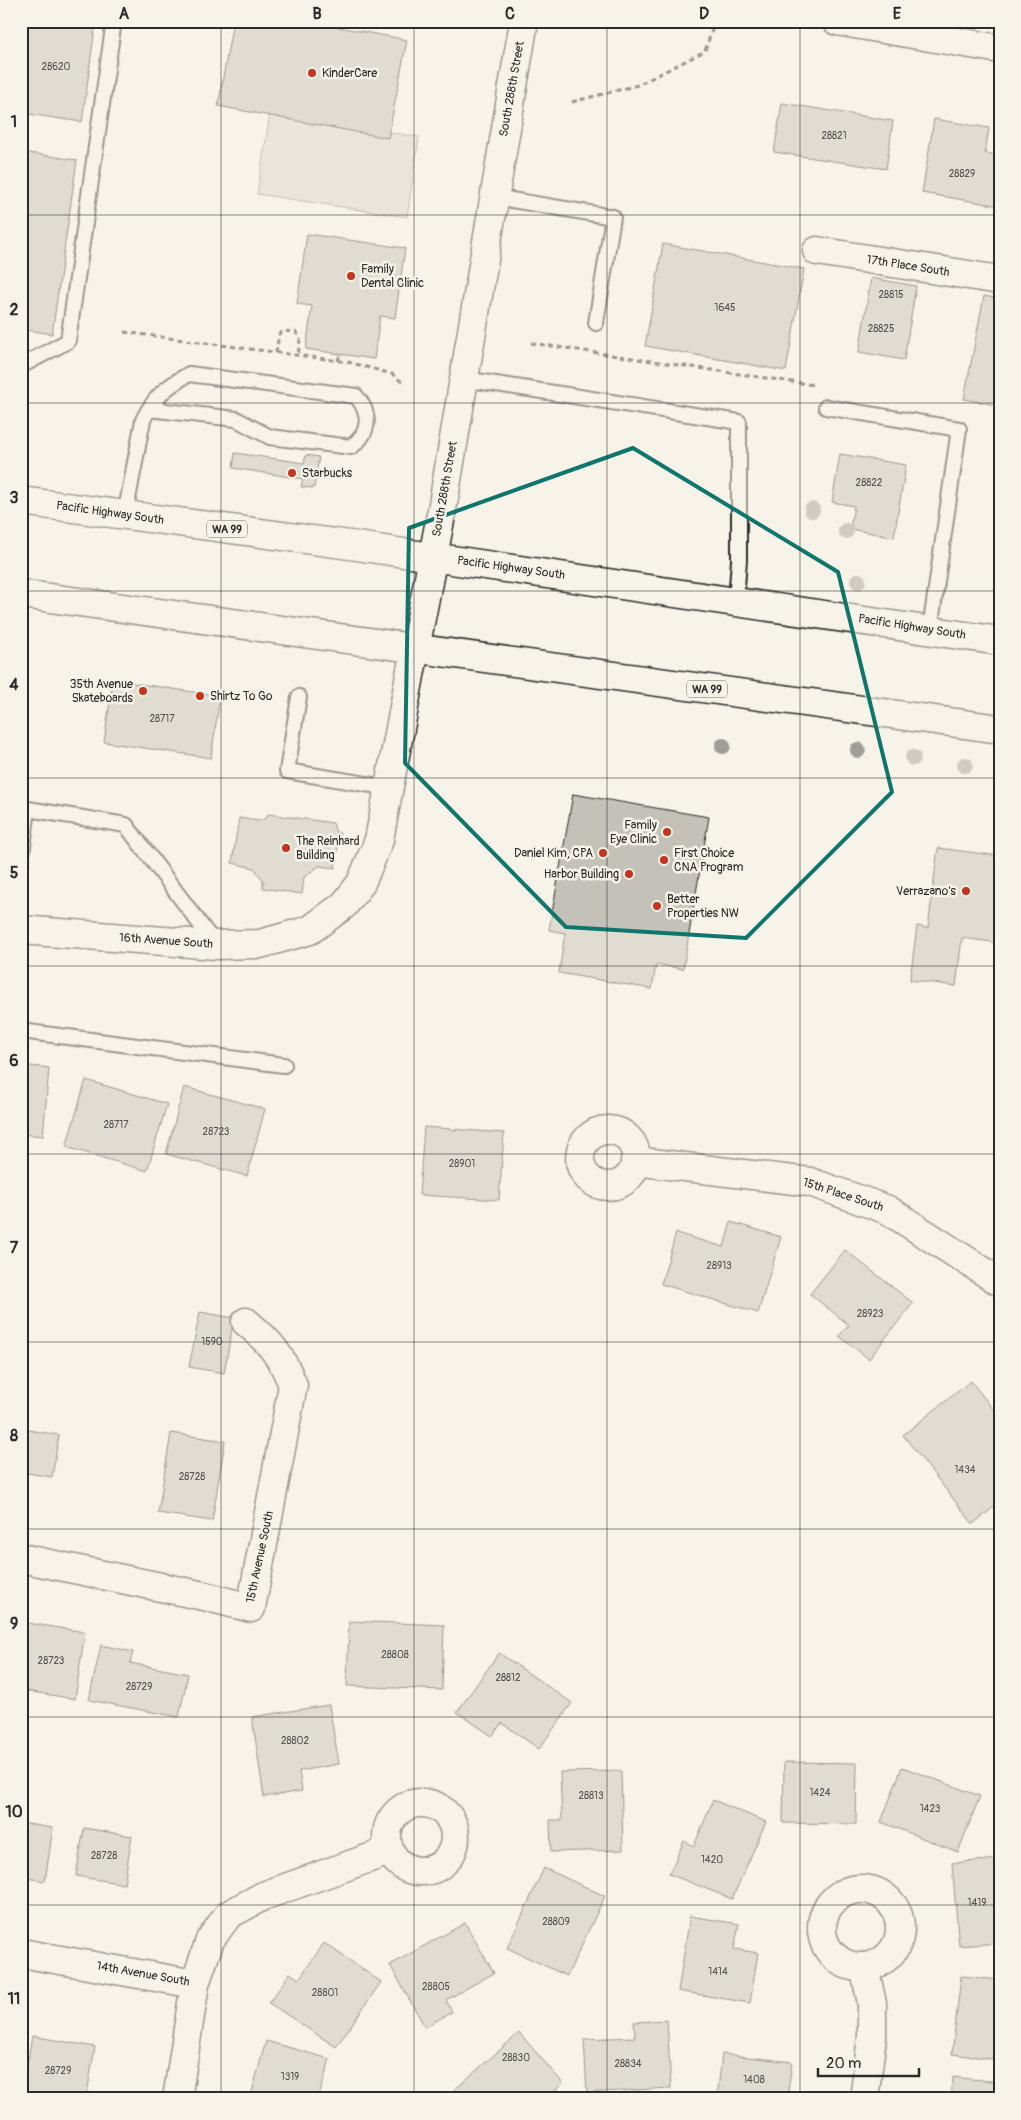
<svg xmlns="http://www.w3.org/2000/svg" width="1021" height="2120" viewBox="0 0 1021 2120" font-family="Pangolin,sans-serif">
<rect width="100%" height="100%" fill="#f7f3e8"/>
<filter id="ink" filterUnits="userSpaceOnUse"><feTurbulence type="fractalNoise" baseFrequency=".02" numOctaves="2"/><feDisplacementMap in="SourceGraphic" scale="10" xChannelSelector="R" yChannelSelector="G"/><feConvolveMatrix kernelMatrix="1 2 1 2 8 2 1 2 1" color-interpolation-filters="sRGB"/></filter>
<g filter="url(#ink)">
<path fill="#dad6cc" stroke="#82807c" d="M270 114 419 137 407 217 257 194Z"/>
<g fill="#c4c1b9" stroke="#2b2b2b">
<path d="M21 21H96L82 122 21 113Z"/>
<path d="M233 21H307L407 40 388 138 218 106Z"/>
<path d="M782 103 893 121 886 169 774 152Z"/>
<path d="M934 119 989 128 985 153 1000 155V206L922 193Z"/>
<path d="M21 152 77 160 52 334 21 329Z"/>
<path d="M307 234 405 248 395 318 380 316 374 359 306 349 312 306 297 304Z"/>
<path d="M663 244 804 269 786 371 645 346Z"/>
<path d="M871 278 916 286 904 360 859 352Z"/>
<path d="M984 296 1000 299V406L964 399Z"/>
<path d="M235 453 304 463 306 455 319 457 314 488 301 487 303 479 233 468Z"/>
<path d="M840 454 906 465 894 537 850 529 854 506 832 502Z"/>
<path d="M21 657H25L21 684Z"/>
<path d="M113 680 220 696 211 758 104 742Z"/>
<path d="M573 794 709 817 683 969 656 964 652 989 559 973 565 933 549 930Z"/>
<path d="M268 814 333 823 336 833H340L335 868 319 866 304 877 302 894 263 888V880L254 868 232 863 239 818 260 821 267 817Z"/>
<path d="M938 848 1000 856V943L962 938 956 986 910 980 917 926 928 928Z"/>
<path d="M21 1065 49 1068 43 1136 21 1134Z"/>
<path d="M86 1080 167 1104 147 1171 66 1147Z"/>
<path d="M184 1087 265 1109 247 1176 166 1154Z"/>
<path d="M424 1127 504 1133 499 1200 419 1195Z"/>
<path d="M731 1222 781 1237 758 1313 661 1284 676 1233 724 1247Z"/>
<path d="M845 1250 913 1303 869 1359 839 1336 849 1325 810 1294Z"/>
<path d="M200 1312 234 1318 224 1373 189 1367Z"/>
<path d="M971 1381 1000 1418V1433L997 1435 1000 1439V1502L973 1524 903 1435Z"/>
<path d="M21 1429 59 1435 52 1477 21 1472Z"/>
<path d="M171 1433 225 1441 212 1521 158 1513Z"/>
<path d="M349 1621 444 1625 442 1690 347 1686Z"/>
<path d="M21 1622 85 1632 75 1699 21 1690Z"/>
<path d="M101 1645 133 1652 130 1663 188 1674 179 1717 89 1700Z"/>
<path d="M499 1653 572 1703 539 1749 502 1723 492 1736 457 1712Z"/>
<path d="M329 1705 339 1764 299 1771 302 1791 264 1797 252 1717Z"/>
<path d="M784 1762 857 1763 856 1824 783 1823Z"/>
<path d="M902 1767 980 1796 958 1852 881 1822Z"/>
<path d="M621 1771 623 1850 551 1852 550 1820H562L560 1772Z"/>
<path d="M713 1800 766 1822 732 1899 669 1874 684 1841 694 1846Z"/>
<path d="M21 1823 53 1828 45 1881 21 1877Z"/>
<path d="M84 1828 132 1836 124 1884 76 1876Z"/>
<path d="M1000 1859V1943L959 1946 952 1863Z"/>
<path d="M544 1868 605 1896 567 1976 507 1948Z"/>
<path d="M690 1916 739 1924 734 1949 758 1953 750 2003 678 1991Z"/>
<path d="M465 1923 494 1973 446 2000 452 2012 425 2027 390 1965Z"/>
<path d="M324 1943 381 1982 336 2047 269 2003 290 1973 299 1979Z"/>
<path d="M961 1976 1000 1980V2060L952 2054Z"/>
<path d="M667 2020 671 2088 587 2093 584 2039 635 2037 634 2022Z"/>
<path d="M21 2031 26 2032 21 2056Z"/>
<path d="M519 2033 563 2083 546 2099H458L452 2092Z"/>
<path d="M32 2036 95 2047 86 2099H44L22 2095Z"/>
<path d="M266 2041 330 2059 318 2099 306 2096 305 2099H250Z"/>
<path d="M722 2054 792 2062 787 2099H717Z"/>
<path d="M953 2077 1000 2082V2099H951Z"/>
</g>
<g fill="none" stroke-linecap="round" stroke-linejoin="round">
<defs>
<g id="service">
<path d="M494 197 613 217 596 323"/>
<path d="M21 366 68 341 114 21"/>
<path d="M464 379 739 422V560L736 601"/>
<path d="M826 407 959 429 930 630"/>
<path d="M125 515 143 420C155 396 166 387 189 374L356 396C372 414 370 433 351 447L270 437 236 419 149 409"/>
<path d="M299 697 287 771 390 788"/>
<path d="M21 862 28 809 126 825 215 944"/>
<path d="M21 1031 284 1065"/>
</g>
<g id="minor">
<path d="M837 21 1000 49"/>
<path d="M817 251 1000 280"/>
<circle cx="608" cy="1158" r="28"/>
<path d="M635 1161 810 1182 888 1210 1000 1282"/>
<path d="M21 1558 204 1596 251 1608 293 1385C281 1355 270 1342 246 1322"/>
<circle cx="421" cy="1837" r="34"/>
<circle cx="861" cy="1928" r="39"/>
<path d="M21 1953 195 1984"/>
<path d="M864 1967 872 2003V2037L864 2099"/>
<path d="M177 2099 195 1984 210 1940 228 1915 263 1896 389 1851"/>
</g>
<path id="tertiary" d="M21 930 216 945 260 944 310 930 344 905 361 883 379 840 415 649"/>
<path id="secondary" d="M415 649 442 510 524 21"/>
<g id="primary">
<path d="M21 501 350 545 1000 641"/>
<path d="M21 594 1000 729"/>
</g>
</defs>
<use href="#service" stroke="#2b2b2b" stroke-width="18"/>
<use href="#minor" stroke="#2b2b2b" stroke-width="31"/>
<use href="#tertiary" stroke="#2b2b2b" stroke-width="31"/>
<use href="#secondary" stroke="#2b2b2b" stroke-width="31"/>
<use href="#primary" stroke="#2b2b2b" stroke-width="31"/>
<g stroke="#2b2b2b" stroke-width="3" stroke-dasharray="5 4" stroke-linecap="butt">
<path d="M572 102 638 85 705 51 715 21"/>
<path d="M124 332 348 362 392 374 402 382"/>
<path d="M531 343 813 385"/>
<path d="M276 353 279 334 284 331 296 332 300 339 298 356"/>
<path d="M338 361 340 354"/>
</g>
<use href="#service" stroke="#f7f3e8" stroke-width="14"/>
<use href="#minor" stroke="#f7f3e8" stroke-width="28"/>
<use href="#tertiary" stroke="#f7f3e8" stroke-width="28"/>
<use href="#secondary" stroke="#f7f3e8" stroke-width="28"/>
<use href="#primary" stroke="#f7f3e8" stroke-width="28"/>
</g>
<g fill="#9f9d96">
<circle cx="812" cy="510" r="8"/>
<circle cx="846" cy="531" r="8"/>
<circle cx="858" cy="581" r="8"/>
<circle cx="723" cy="746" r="8"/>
<circle cx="858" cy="750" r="8"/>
<circle cx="913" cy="758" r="8"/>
<circle cx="965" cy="765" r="8"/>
</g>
</g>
<path d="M0 0H1021V2120H0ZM633 448 838 572 892 792 746 938 566 927 405 763 409 528Z" fill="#f7f3e8" fill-opacity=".55" fill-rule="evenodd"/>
<path fill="none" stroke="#0f766e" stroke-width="4" stroke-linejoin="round" d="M633 448 838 572 892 792 746 938 566 927 405 763 409 528Z"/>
<path fill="none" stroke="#2b2b2b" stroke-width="1" stroke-opacity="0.55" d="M221 21V2099M414 21V2099M607 21V2099M800 21V2099M21 215H1000M21 403H1000M21 591H1000M21 778H1000M21 966H1000M21 1154H1000M21 1342H1000M21 1529H1000M21 1717H1000M21 1905H1000"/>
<g fill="#c8321e" stroke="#f7f3e8" stroke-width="2">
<circle cx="312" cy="73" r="5"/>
<circle cx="351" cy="276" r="5"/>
<circle cx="292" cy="473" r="5"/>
<circle cx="143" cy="691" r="5"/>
<circle cx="200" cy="696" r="5"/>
<circle cx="667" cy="832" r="5"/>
<circle cx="286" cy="848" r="5"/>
<circle cx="603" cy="853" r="5"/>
<circle cx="664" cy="860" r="5"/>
<circle cx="629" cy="874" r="5"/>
<circle cx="966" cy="891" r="5"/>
<circle cx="657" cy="906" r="5"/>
</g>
<g text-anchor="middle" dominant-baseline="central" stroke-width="5" stroke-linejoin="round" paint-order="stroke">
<g font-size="10" fill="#51504e">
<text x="56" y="67">28620</text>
<text x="834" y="136">28821</text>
<text x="962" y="174">28829</text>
<text x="891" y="295">28815</text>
<text x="725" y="308">1645</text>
<text x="881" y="329">28825</text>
<text x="869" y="483">28822</text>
<text x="162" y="719">28717</text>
<text x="116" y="1125">28717</text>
<text x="216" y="1132">28723</text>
<text x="462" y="1164">28901</text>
<text x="719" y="1266">28913</text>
<text x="870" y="1314">28923</text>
<text x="212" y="1342">1590</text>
<text x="965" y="1470">1434</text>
<text x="192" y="1477">28728</text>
<text x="395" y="1655">28808</text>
<text x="51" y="1661">28723</text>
<text x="508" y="1678">28812</text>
<text x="139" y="1687">28729</text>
<text x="295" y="1741">28802</text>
<text x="820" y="1793">1424</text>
<text x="591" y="1796">28813</text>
<text x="930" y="1809">1423</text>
<text x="104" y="1856">28728</text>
<text x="712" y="1860">1420</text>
<text x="977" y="1903">1419</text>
<text x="556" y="1922">28809</text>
<text x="718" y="1972">1414</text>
<text x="436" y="1987">28805</text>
<text x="325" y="1993">28801</text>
<text x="516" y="2058">28830</text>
<text x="628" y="2064">28834</text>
<text x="58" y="2071">28729</text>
<text x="290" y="2077">1319</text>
<text x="754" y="2080">1408</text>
</g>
<g fill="#f7f3e8" stroke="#686764" stroke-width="1">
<rect x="207" y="520.5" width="40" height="17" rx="4"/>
<rect x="687" y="680.5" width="40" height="17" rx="4"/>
</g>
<g font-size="11" font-weight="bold" fill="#2b2b2b">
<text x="227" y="529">WA 99</text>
<text x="707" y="689">WA 99</text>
</g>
<g font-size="12" fill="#2b2b2b" stroke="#f7f3e8" text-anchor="start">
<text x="322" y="73">KinderCare</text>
<text x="361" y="269">Family<tspan x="361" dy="14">Dental Clinic</tspan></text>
<text x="302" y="473">Starbucks</text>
<text x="133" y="684" text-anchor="end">35th Avenue<tspan x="133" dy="14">Skateboards</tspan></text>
<text x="210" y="696">Shirtz To Go</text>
<text x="657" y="825" text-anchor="end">Family<tspan x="657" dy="14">Eye Clinic</tspan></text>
<text x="296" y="841">The Reinhard<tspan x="296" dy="14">Building</tspan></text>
<text x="593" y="853" text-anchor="end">Daniel Kim, CPA</text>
<text x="674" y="853">First Choice<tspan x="674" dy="14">CNA Program</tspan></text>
<text x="619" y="874" text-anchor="end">Harbor Building</text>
<text x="956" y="891" text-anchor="end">Verrazano's</text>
<text x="667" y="899">Better<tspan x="667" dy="14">Properties NW</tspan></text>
</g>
<g font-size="12" fill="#2b2b2b" stroke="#f7f3e8">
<text transform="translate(512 89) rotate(-80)">South 288th Street</text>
<text transform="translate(908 266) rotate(9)">17th Place South</text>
<text transform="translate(445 489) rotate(-80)">South 288th Street</text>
<text transform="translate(110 513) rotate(8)">Pacific Highway South</text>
<text transform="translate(511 568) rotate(8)">Pacific Highway South</text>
<text transform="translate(912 627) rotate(9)">Pacific Highway South</text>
<text transform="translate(166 941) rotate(4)">16th Avenue South</text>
<text transform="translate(843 1195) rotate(18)">15th Place South</text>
<text transform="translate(260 1557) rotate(-78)">15th Avenue South</text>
<text transform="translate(143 1974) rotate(10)">14th Avenue South</text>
</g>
</g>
<rect width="1021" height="2120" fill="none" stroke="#f7f3e8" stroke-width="55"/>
<path d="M818 2068v8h101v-8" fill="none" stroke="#2b2b2b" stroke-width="2.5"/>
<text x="826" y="2068" font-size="15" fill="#2b2b2b" stroke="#f7f3e8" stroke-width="4" paint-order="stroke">20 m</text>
<rect x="28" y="28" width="966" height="2064" fill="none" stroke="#2b2b2b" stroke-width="2"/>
<g font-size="16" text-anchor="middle" font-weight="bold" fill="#2b2b2b">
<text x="124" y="19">A</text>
<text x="317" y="19">B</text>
<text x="510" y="19">C</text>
<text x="704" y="19">D</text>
<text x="897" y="19">E</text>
<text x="14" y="127">1</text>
<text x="14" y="315">2</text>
<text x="14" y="503">3</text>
<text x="14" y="690">4</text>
<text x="14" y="878">5</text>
<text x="14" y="1066">6</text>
<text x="14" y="1253">7</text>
<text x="14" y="1441">8</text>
<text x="14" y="1629">9</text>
<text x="14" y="1817">10</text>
<text x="14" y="2004">11</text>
</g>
</svg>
